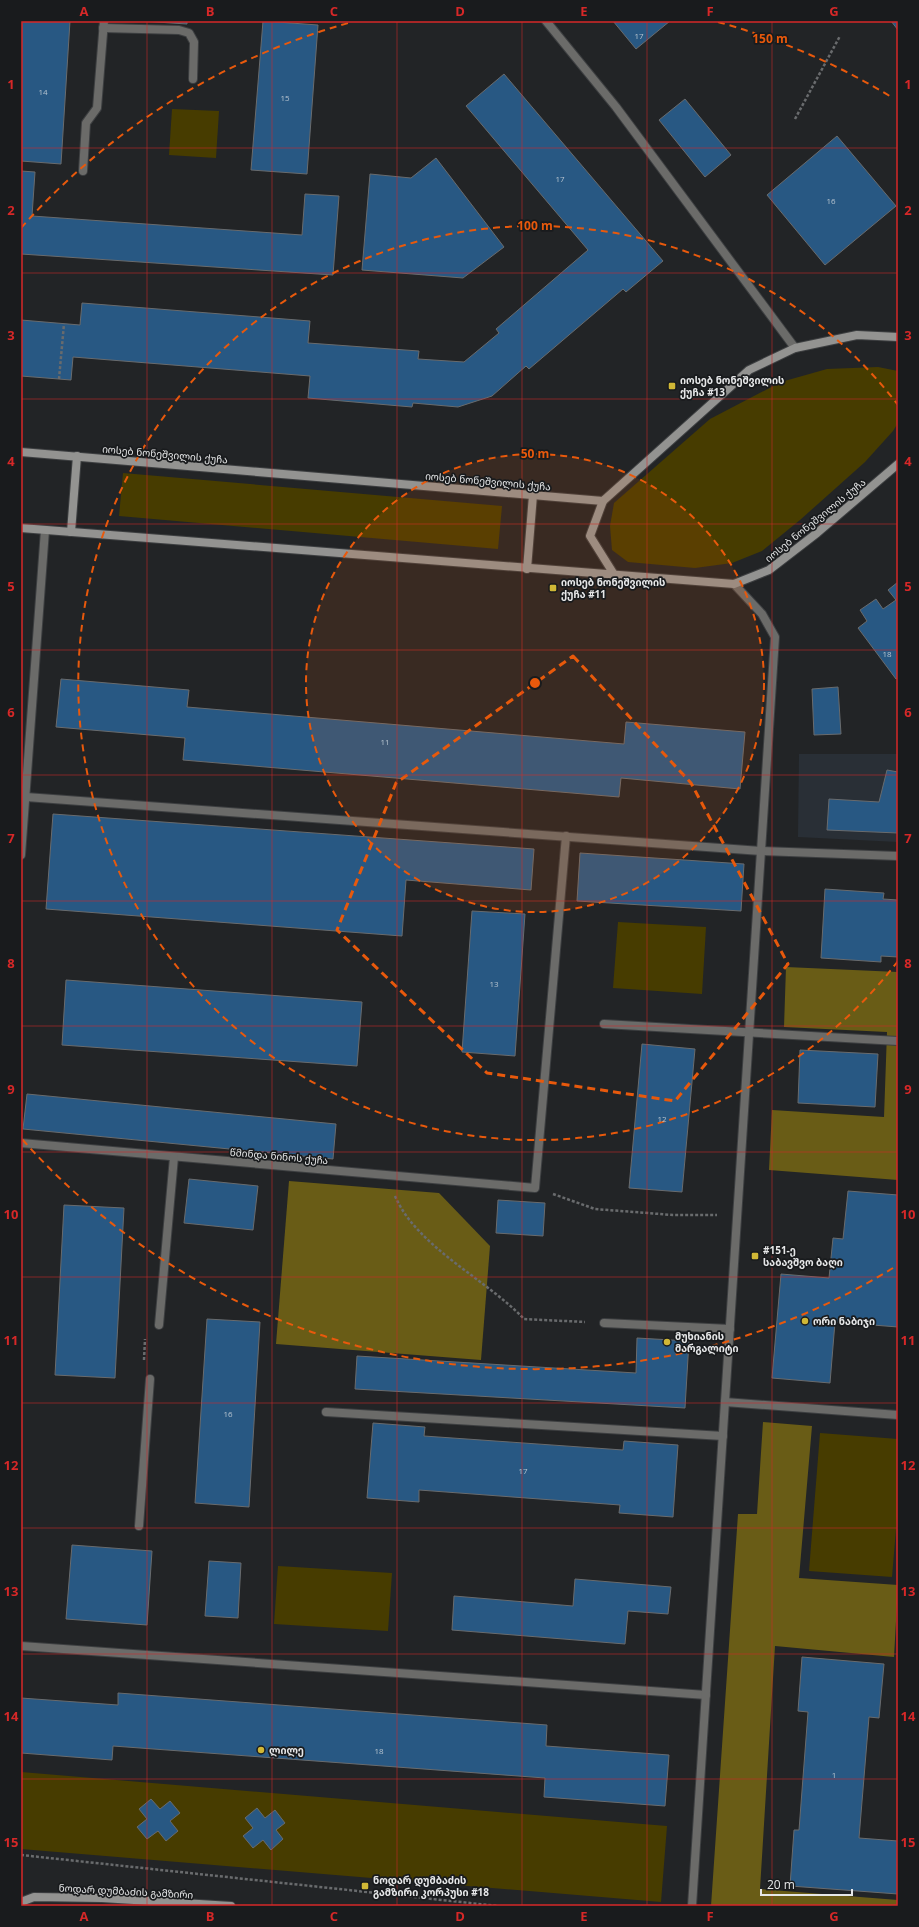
<svg xmlns="http://www.w3.org/2000/svg" width="919" height="1927" viewBox="0 0 919 1927" font-family="'Open Sans','Noto Sans Georgian',sans-serif">
<rect width="100%" height="100%" fill="#222426"/>
<path fill="#292f36" d="M799 754H898V842L798 837Z"/>
<g fill="#473c00">
<path d="M172 109 219 111 216 158 169 155Z"/>
<path d="M878 367 898 371V423L893 431 865 462 800 520 762 551 732 563 695 568 628 562 612 550 610 526 614 503 710 419 781 382 827 369Z"/>
<path d="M123 473 502 506 498 549 119 516Z"/>
<path d="M618 922 706 927 702 994 613 988Z"/>
<path d="M820 1433 898 1439V1505L892 1577 809 1571Z"/>
<path d="M278 1566 392 1573 388 1631 274 1624Z"/>
<path d="M21 1772 667 1826 661 1902 21 1849Z"/>
</g>
<g fill="#695c16">
<path d="M786 967 898 972V1180L769 1170 772 1110 884 1117 887 1032 784 1027Z"/>
<path d="M289 1181 439 1193 490 1246 481 1360 276 1344Z"/>
<path d="M763 1422 812 1426 799 1578 898 1585 894 1657 775 1646 760 1889 898 1900V1906H711L738 1514H757Z"/>
</g>
<g fill="#285883" stroke="#696b6d">
<path d="M21 21H70L61 164 21 161Z"/>
<path d="M141 21H187V24Z"/>
<path d="M263 21 318 25 307 174 251 170Z"/>
<path d="M613 21H670L636 49Z"/>
<path d="M891 21H898V30Z"/>
<path d="M504 74 663 261 626 292 623 289 529 369 526 366 492 396 458 407 413 403 412 407 308 398 310 376 73 357 71 380 21 376V320L80 325 82 303 310 321 308 343 419 351 418 359 464 362 499 333 496 329 588 250 466 106Z"/>
<path d="M685 99 731 155 705 177 659 120Z"/>
<path d="M837 136 896 206 825 265 767 195Z"/>
<path d="M436 158 504 247 463 278 362 270 370 174 411 178Z"/>
<path d="M21 171 35 172 32 216 302 235 305 194 339 196 333 275 21 254Z"/>
<path d="M898 582V678L896 679 858 628 867 621 860 610 876 599 883 609 896 600 888 590Z"/>
<path d="M61 679 189 690 187 707 624 744 626 722 745 732 740 789 621 778 619 797 183 760 185 738 56 727Z"/>
<path d="M838 687 841 734 814 735 812 689Z"/>
<path d="M887 770 898 772V833L827 830 829 799 879 802Z"/>
<path d="M53 814 534 849 531 890 406 880 402 936 46 909Z"/>
<path d="M580 853 744 864 741 911 577 901Z"/>
<path d="M825 889 884 893 883 899 898 900V957L881 956V962L821 958Z"/>
<path d="M472 911 525 914 515 1056 462 1052Z"/>
<path d="M66 980 362 1002 357 1066 62 1045Z"/>
<path d="M642 1044 695 1049 682 1192 629 1188Z"/>
<path d="M800 1050 878 1054 875 1107 798 1103Z"/>
<path d="M27 1094 336 1124 333 1159 23 1129Z"/>
<path d="M189 1179 258 1186 253 1230 184 1223Z"/>
<path d="M848 1191 898 1195V1327L835 1322 830 1383 772 1378 781 1274 829 1278 833 1238 843 1239Z"/>
<path d="M498 1200 545 1203 543 1236 496 1233Z"/>
<path d="M64 1205 124 1208 115 1378 55 1375Z"/>
<path d="M207 1319 260 1322 249 1507 195 1503Z"/>
<path d="M637 1338 689 1341 685 1408 355 1389 357 1356 636 1373Z"/>
<path d="M373 1423 425 1427 424 1436 623 1450 624 1441 678 1445 673 1517 619 1513 620 1505 419 1490V1502L367 1498Z"/>
<path d="M72 1545 152 1551 147 1625 66 1619Z"/>
<path d="M209 1561 241 1563 238 1618 205 1616Z"/>
<path d="M575 1579 671 1587 668 1614 628 1611 625 1644 452 1630 454 1596 573 1606Z"/>
<path d="M802 1657 884 1664 879 1718 869 1717 859 1838 898 1841V1894L790 1886 794 1830H799L808 1712 798 1711Z"/>
<path d="M118 1693 547 1725 546 1746 669 1755 665 1806 544 1797 545 1778 113 1746 112 1760 21 1753V1698L118 1705Z"/>
<path d="M151 1799 160 1809 170 1801 180 1813 170 1821 178 1831 166 1841 158 1831 147 1839 137 1827 147 1819 139 1809Z"/>
<path d="M257 1808 265 1818 275 1810 285 1823 276 1830 283 1839 271 1850 263 1840 253 1848 243 1836 253 1828 245 1818Z"/>
</g>
<g fill="none" stroke-linecap="round" stroke-linejoin="round">
<defs>
<g id="lane">
<path d="M103 28 179 30 189 33 194 42 193 79"/>
<path d="M83 171 86 123 97 108 104 21"/>
<path d="M26 797 761 851 898 856"/>
<path d="M604 1024 898 1041"/>
<path d="M21 1143 535 1188 566 836"/>
<path d="M604 1323 730 1329"/>
<path d="M159 1325 174 1157"/>
<path d="M725 1402 898 1415"/>
<path d="M326 1412 723 1436"/>
<path d="M139 1526 150 1379"/>
<path d="M21 1646 706 1695"/>
</g>
<g id="street">
<path d="M546 21 616 107 795 348"/>
<path d="M21 855 45 530"/>
<path d="M692 1906 775 637 762 614 734 584"/>
</g>
<g id="secondary">
<path d="M21 452 603 501 749 370 795 348 857 335 898 337"/>
<path d="M603 501 590 536 615 576"/>
<path d="M21 528 734 584 769 570 817 533 898 464"/>
<path d="M71 532 77 456"/>
<path d="M527 569 533 495"/>
<path d="M21 1902 34 1897 102 1898 231 1906"/>
</g>
</defs>
<use href="#lane" stroke="#3d3f41" stroke-width="10"/>
<use href="#street" stroke="#3d3f41" stroke-width="10"/>
<use href="#secondary" stroke="#3d3f41" stroke-width="10"/>
<g stroke="#696b6d" stroke-width="2.5" stroke-dasharray="3 2" stroke-linecap="butt">
<path d="M795 119 840 36"/>
<path d="M59 379 64 324"/>
<path d="M553 1194 595 1209 673 1215H717"/>
<path d="M395 1196C417 1247 486 1279 524 1319L585 1322"/>
<path d="M144 1360 145 1339"/>
<path d="M21 1855 498 1906"/>
</g>
<use href="#lane" stroke="#6b6b69" stroke-width="8"/>
<use href="#street" stroke="#6b6b69" stroke-width="8"/>
<use href="#secondary" stroke="#939391" stroke-width="8"/>
</g>
<path fill="none" stroke="#e8590c" stroke-width="3" stroke-dasharray="8 5" stroke-linejoin="round" d="M573 656 691 783 788 964 675 1101 487 1073 337 930 396 783Z"/>
<path fill="none" stroke="#d62828" stroke-width="1" stroke-opacity="0.55" d="M147 21V1906M272 21V1906M397 21V1906M522 21V1906M647 21V1906M772 21V1906M21 148H898M21 273H898M21 399H898M21 524H898M21 650H898M21 775H898M21 901H898M21 1026H898M21 1152H898M21 1277H898M21 1403H898M21 1528H898M21 1654H898M21 1779H898"/>
<circle cx="535" cy="683" r="229" fill="#e8590c" fill-opacity=".12"/>
<g fill="none" stroke="#e8590c" stroke-width="2" stroke-dasharray="7 5">
<circle cx="535" cy="683" r="229"/>
<path d="M898 961A457 457 0 1 1 898 405"/>
<path d="M893 1268A686 686 0 0 1 21 1138M21 228A686 686 0 0 1 352 22M718 22A686 686 0 0 1 893 98"/>
</g>
<g fill="#d0b736" stroke="#191b1d" stroke-width="1.5">
<rect x="668" y="382" width="8" height="8" rx="2"/>
<rect x="549" y="584" width="8" height="8" rx="2"/>
<rect x="751" y="1252" width="8" height="8" rx="2"/>
<circle cx="805" cy="1321" r="4"/>
<circle cx="667" cy="1342" r="4"/>
<circle cx="261" cy="1750" r="4"/>
<rect x="361" y="1882" width="8" height="8" rx="2"/>
</g>
<g text-anchor="middle" dominant-baseline="central" stroke-width="3.5" stroke-linejoin="round" paint-order="stroke">
<g font-size="8" fill="#b6c3cf">
<text x="639" y="35">17</text>
<text x="43" y="91">14</text>
<text x="285" y="97">15</text>
<text x="560" y="178">17</text>
<text x="831" y="200">16</text>
<text x="887" y="653">18</text>
<text x="385" y="741">11</text>
<text x="494" y="983">13</text>
<text x="662" y="1118">12</text>
<text x="228" y="1413">16</text>
<text x="523" y="1470">17</text>
<text x="379" y="1750">18</text>
<text x="834" y="1774">1</text>
</g>
<g font-size="10" font-weight="bold" fill="#e6e7e8" stroke="#191b1d" text-anchor="start">
<text x="680" y="380">იოსებ ნონეშვილის<tspan x="680" dy="12">ქუჩა #13</tspan></text>
<text x="561" y="582">იოსებ ნონეშვილის<tspan x="561" dy="12">ქუჩა #11</tspan></text>
<text x="763" y="1250">#151-ე<tspan x="763" dy="12">საბავშვო ბაღი</tspan></text>
<text x="813" y="1321">ორი ნაბიჯი</text>
<text x="675" y="1336">მუხიანის<tspan x="675" dy="12">მარგალიტი</tspan></text>
<text x="269" y="1750">ლილე</text>
<text x="373" y="1880">ნოდარ დუმბაძის<tspan x="373" dy="12">გამზირი კორპუსი #18</tspan></text>
</g>
<g font-size="10" fill="#e6e7e8" stroke="#191b1d">
<text transform="translate(165 454) rotate(5)">იოსებ ნონეშვილის ქუჩა</text>
<text transform="translate(488 481) rotate(5)">იოსებ ნონეშვილის ქუჩა</text>
<text transform="translate(815 520) rotate(-39)">იოსებ ნონეშვილის ქუჩა</text>
<text transform="translate(279 1156) rotate(5)">წმინდა ნინოს ქუჩა</text>
<text transform="translate(126 1891) rotate(3)">ნოდარ დუმბაძის გამზირი</text>
</g>
</g>
<circle cx="535" cy="683" r="6" fill="#e8590c" stroke="#191b1d" stroke-width="2"/>
<g font-size="12" text-anchor="middle" font-weight="bold" fill="#e8590c" stroke="#191b1d" stroke-width="3.5" stroke-linejoin="round" paint-order="stroke">
<text x="770" y="43">150 m</text>
<text x="535" y="230">100 m</text>
<text x="535" y="458">50 m</text>
</g>
<rect width="919" height="1927" fill="none" stroke="#191b1d" stroke-width="44"/>
<path d="M761 1889v6h91v-6" fill="none" stroke="#e6e7e8" stroke-width="2"/>
<text x="767" y="1889" font-size="12" fill="#e6e7e8" stroke="#191b1d" stroke-width="3" paint-order="stroke">20 m</text>
<rect x="22" y="22" width="875" height="1883" fill="none" stroke="#d62828" stroke-width="1.5"/>
<g font-size="13" text-anchor="middle" font-weight="bold" fill="#d62828">
<text x="84" y="16">A</text>
<text x="210" y="16">B</text>
<text x="334" y="16">C</text>
<text x="460" y="16">D</text>
<text x="584" y="16">E</text>
<text x="710" y="16">F</text>
<text x="834" y="16">G</text>
<text x="11" y="89">1</text>
<text x="908" y="89">1</text>
<text x="11" y="215">2</text>
<text x="908" y="215">2</text>
<text x="11" y="340">3</text>
<text x="908" y="340">3</text>
<text x="11" y="466">4</text>
<text x="908" y="466">4</text>
<text x="11" y="591">5</text>
<text x="908" y="591">5</text>
<text x="11" y="717">6</text>
<text x="908" y="717">6</text>
<text x="11" y="843">7</text>
<text x="908" y="843">7</text>
<text x="11" y="968">8</text>
<text x="908" y="968">8</text>
<text x="11" y="1094">9</text>
<text x="908" y="1094">9</text>
<text x="11" y="1219">10</text>
<text x="908" y="1219">10</text>
<text x="11" y="1345">11</text>
<text x="908" y="1345">11</text>
<text x="11" y="1470">12</text>
<text x="908" y="1470">12</text>
<text x="11" y="1596">13</text>
<text x="908" y="1596">13</text>
<text x="11" y="1721">14</text>
<text x="908" y="1721">14</text>
<text x="11" y="1847">15</text>
<text x="908" y="1847">15</text>
<text x="84" y="1921">A</text>
<text x="210" y="1921">B</text>
<text x="334" y="1921">C</text>
<text x="460" y="1921">D</text>
<text x="584" y="1921">E</text>
<text x="710" y="1921">F</text>
<text x="834" y="1921">G</text>
</g>
</svg>
